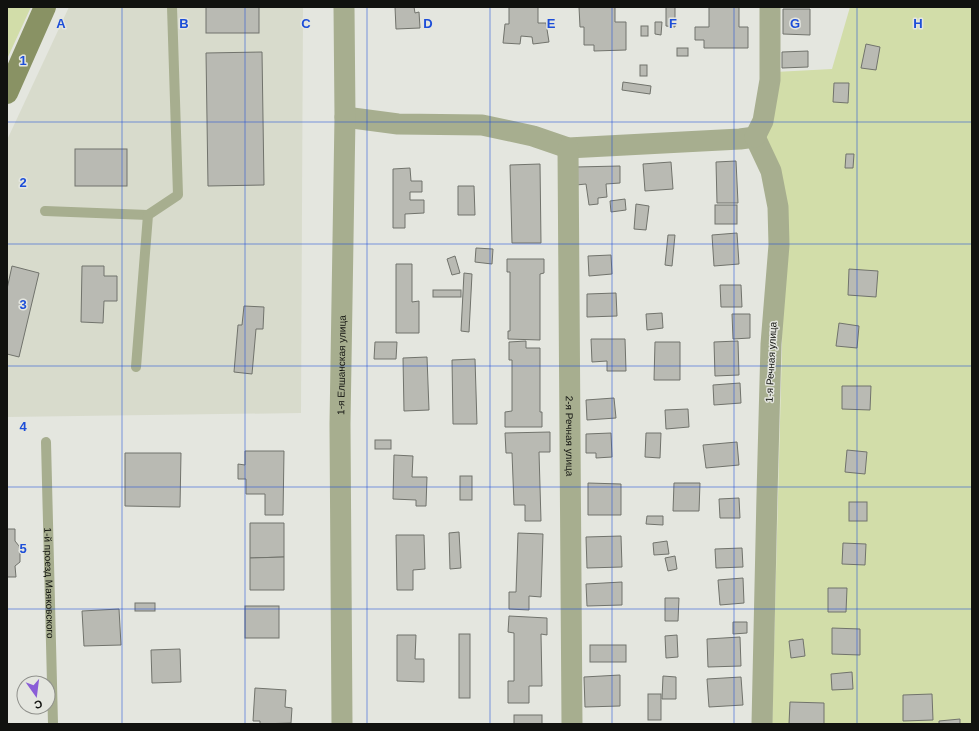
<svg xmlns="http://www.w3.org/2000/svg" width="979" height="731" viewBox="0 0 979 731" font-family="Arial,sans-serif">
<rect width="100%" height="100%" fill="#e4e6df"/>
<path fill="#d8dbcc" d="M69 7H303L301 413 7 417V140Z"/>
<g fill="#d2dda9">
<path d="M7 7H31L7 59Z"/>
<path d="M850 7H972V724H772L782 347 783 221 761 136 775 72 832 69Z"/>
</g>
<g fill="#b9bab3" stroke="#71736c">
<rect x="206" y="7" width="53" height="26"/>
<path d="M395 7H414L415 13 419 12 420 28 396 29Z"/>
<path d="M509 7H538V23H546L549 42 533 44 532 37 521 36 520 44 503 43 505 24H509Z"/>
<path d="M579 7H615V22H626V50L594 51V45H584V27H580Z"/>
<path d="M666 7H675V27L666 26Z"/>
<path d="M709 7H739V27H748V48H704V40H695V27H709Z"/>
<path d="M783 9H810V35L783 34Z"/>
<path d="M655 22H662L661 35 655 34Z"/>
<rect x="641" y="26" width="7" height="10"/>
<path d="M866 44 880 47 876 70 861 68Z"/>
<rect x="677" y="48" width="11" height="8"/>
<path d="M808 51V67L782 68V52Z"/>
<path d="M262 52 264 185 208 186 206 53Z"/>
<rect x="640" y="65" width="7" height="11"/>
<path d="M623 82 651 86 650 94 622 90Z"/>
<path d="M834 83H849L848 103 833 102Z"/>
<rect x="75" y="149" width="52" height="37"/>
<path d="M846 154H854L853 168H845Z"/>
<path d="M736 161 738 203H717L716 162Z"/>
<path d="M671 162 673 189 645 191 643 164Z"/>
<path d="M540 164 541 243H512L510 165Z"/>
<path d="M620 166V183L606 184 607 197 598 198V204L589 205 586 184 576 185 575 167Z"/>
<path d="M410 168 411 181H422V192H410V200H424V213L405 214V228H393V169Z"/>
<path d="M458 186H474L475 215H458Z"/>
<path d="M625 199 626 210 611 212 610 201Z"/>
<path d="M636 204 649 206 646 230 634 229Z"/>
<rect x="715" y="205" width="22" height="19"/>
<path d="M737 233 739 264 714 266 712 235Z"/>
<path d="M668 235H675L672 266 665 265Z"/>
<path d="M476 248 493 249 492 264 475 262Z"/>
<path d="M611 255 612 274 589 276 588 256Z"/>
<path d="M455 256 460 273 452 275 447 259Z"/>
<path d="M507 259H544V273L540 274V340L508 339V331H510V272H507Z"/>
<path d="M396 264H412V302L419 301V333H396Z"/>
<path d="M12 266 39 273 19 357 7 354V289Z"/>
<path d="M82 266H104V276H117V301H104L103 323 81 322Z"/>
<path d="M849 269 878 271 876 297 848 295Z"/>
<path d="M464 273 472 274 469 332 461 331Z"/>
<path d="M720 285H741L742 307H721Z"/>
<rect x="433" y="290" width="28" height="7"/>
<path d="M616 293 617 316 587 317V294Z"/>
<path d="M244 306 264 307 263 329H256L252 374 234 372 238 325H242Z"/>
<path d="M662 313 663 328 647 330 646 314Z"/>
<path d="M732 314H750V338L733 339Z"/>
<path d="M839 323 859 326 857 348 836 346Z"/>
<path d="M591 339H625L626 371H607V361L592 362Z"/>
<path d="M526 341V348H540V412H542V427H505V412L512 411V360H509V342Z"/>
<path d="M738 341 739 375 715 376 714 342Z"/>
<path d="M375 342H397L396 359H374Z"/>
<path d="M655 342H680V380H654Z"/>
<path d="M427 357 429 410 404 411 403 358Z"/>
<path d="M475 359 477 424H453L452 360Z"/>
<path d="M740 383 741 403 714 405 713 385Z"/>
<path d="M842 386H871L870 410 842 409Z"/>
<path d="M614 398 616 418 587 420 586 400Z"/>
<path d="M688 409 689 427 666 429 665 410Z"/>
<path d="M550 432V452H539L541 521H525V505H514L512 453H506L505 433Z"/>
<path d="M611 433 612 457 596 458V453H586V434Z"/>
<path d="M646 433H661L660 458 645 457Z"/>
<rect x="375" y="440" width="16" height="9"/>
<path d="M737 442 739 465 706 468 703 445Z"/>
<path d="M847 450 867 452 865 474 845 472Z"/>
<path d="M245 451H284L283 515H265V494H246V479H238V464L245 465Z"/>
<path d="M125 453H181L180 507 125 506Z"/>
<path d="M394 455 413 456 412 477H427L426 506H416V500L393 499Z"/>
<rect x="460" y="476" width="12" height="24"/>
<path d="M588 483 621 484V515H588Z"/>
<path d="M674 483H700L699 511H673Z"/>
<path d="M739 498 740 518H720L719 499Z"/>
<rect x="849" y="502" width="18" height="19"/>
<path d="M647 516H663V525L646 524Z"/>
<path d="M250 523H284V557L250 558Z"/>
<path d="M7 529H15V541L19 546 20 552V562L15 566 16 577H7Z"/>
<path d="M459 532 461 568 450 569 449 533Z"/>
<path d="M518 533 543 534 541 597 529 596V610L509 609V592H516Z"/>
<path d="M396 535H424L425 569 413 570V590H397Z"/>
<path d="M621 536 622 567 587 568 586 537Z"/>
<path d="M667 541 669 554 654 555 653 543Z"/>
<path d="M843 543 866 544 865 565 842 564Z"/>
<path d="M742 548 743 567 716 568 715 549Z"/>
<path d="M675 556 677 569 668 571 665 558Z"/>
<path d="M284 557V590H250V558Z"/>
<path d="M743 578 744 603 720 605 718 580Z"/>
<path d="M622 582V605L587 606 586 584Z"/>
<path d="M828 588H847L846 612H828Z"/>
<path d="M665 598H679L678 621H665Z"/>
<rect x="135" y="603" width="20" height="8"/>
<rect x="245" y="606" width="34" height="32"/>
<path d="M119 609 121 645 84 646 82 611Z"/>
<path d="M509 616 547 618V635L541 634 542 686H529V703H508V681H514V633L508 632Z"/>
<path d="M733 622H747V633L733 634Z"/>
<path d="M832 628 860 629V655L832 654Z"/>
<rect x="459" y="634" width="11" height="64"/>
<path d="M397 635H416L415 659H424V682L397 681Z"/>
<path d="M677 635 678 657 666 658 665 636Z"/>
<path d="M740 637 741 666 708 667 707 639Z"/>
<path d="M803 639 805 656 791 658 789 641Z"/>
<rect x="590" y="645" width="36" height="17"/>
<path d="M180 649 181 682 152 683 151 650Z"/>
<path d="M852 672 853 689 832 690 831 674Z"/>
<path d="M620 675V706L585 707 584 677Z"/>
<path d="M663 676 676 677V699H662Z"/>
<path d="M741 677 743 705 709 707 707 679Z"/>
<path d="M255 688 286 690 285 707 292 708 291 723 260 724V721H253Z"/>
<rect x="648" y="694" width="13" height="26"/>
<path d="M932 694 933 720 903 721V695Z"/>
<path d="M790 702 824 703V724H789Z"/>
<rect x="514" y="715" width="28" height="9"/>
<path d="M960 719V724H939V721Z"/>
</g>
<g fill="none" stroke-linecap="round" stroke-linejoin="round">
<g stroke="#a7ae8f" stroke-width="10">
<path d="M45 211 148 215"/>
<path d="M136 367 148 215 178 195 172 7"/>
<path id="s1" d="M46 442 53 724"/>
</g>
<g stroke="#a7ae8f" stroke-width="21">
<path d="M345 117 398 124 482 125 533 136 568 148 740 139 755 137"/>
<path d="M755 137 771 171 778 207 779 245 771 344 767 495 762 724"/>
<path d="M755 137 763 121 770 80V7"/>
<path id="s2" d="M568 148 572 724"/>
<path id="s3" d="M342 724 340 424 345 117 344 7"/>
</g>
<path stroke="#899264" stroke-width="22" d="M7 93 45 7"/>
</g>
<path fill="none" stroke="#1d4ed8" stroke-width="1" stroke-opacity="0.55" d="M122 7V724M245 7V724M367 7V724M490 7V724M612 7V724M734 7V724M857 7V724M7 122H972M7 244H972M7 366H972M7 487H972M7 609H972"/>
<g text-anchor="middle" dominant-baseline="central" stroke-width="3" stroke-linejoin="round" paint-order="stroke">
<g font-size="10" fill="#11120f" stroke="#e4e6df">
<text transform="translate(771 362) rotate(-87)">1-я Речная улица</text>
<text stroke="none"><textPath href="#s3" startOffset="359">1-я Елшанская улица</textPath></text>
<text stroke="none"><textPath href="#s2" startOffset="288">2-я Речная улица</textPath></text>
<text stroke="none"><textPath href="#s1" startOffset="141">1-й проезд Маяковского</textPath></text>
</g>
</g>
<g font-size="13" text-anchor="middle" font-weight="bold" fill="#1d4ed8" stroke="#e4e6df" stroke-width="3" stroke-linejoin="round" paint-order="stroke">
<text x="61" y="28">A</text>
<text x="184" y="28">B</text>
<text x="306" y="28">C</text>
<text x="428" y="28">D</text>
<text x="551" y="28">E</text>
<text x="673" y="28">F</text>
<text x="795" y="28">G</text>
<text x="918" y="28">H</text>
<text x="23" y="65">1</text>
<text x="23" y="187">2</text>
<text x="23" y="309">3</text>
<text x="23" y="431">4</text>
<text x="23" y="553">5</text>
</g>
<rect width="979" height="731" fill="none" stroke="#11120f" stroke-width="16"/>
<g transform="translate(36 695) rotate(166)"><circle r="19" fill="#e4e6df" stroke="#90918c"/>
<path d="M0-3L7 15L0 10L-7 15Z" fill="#8a5dd7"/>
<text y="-6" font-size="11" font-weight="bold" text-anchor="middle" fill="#11120f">С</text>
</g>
</svg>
